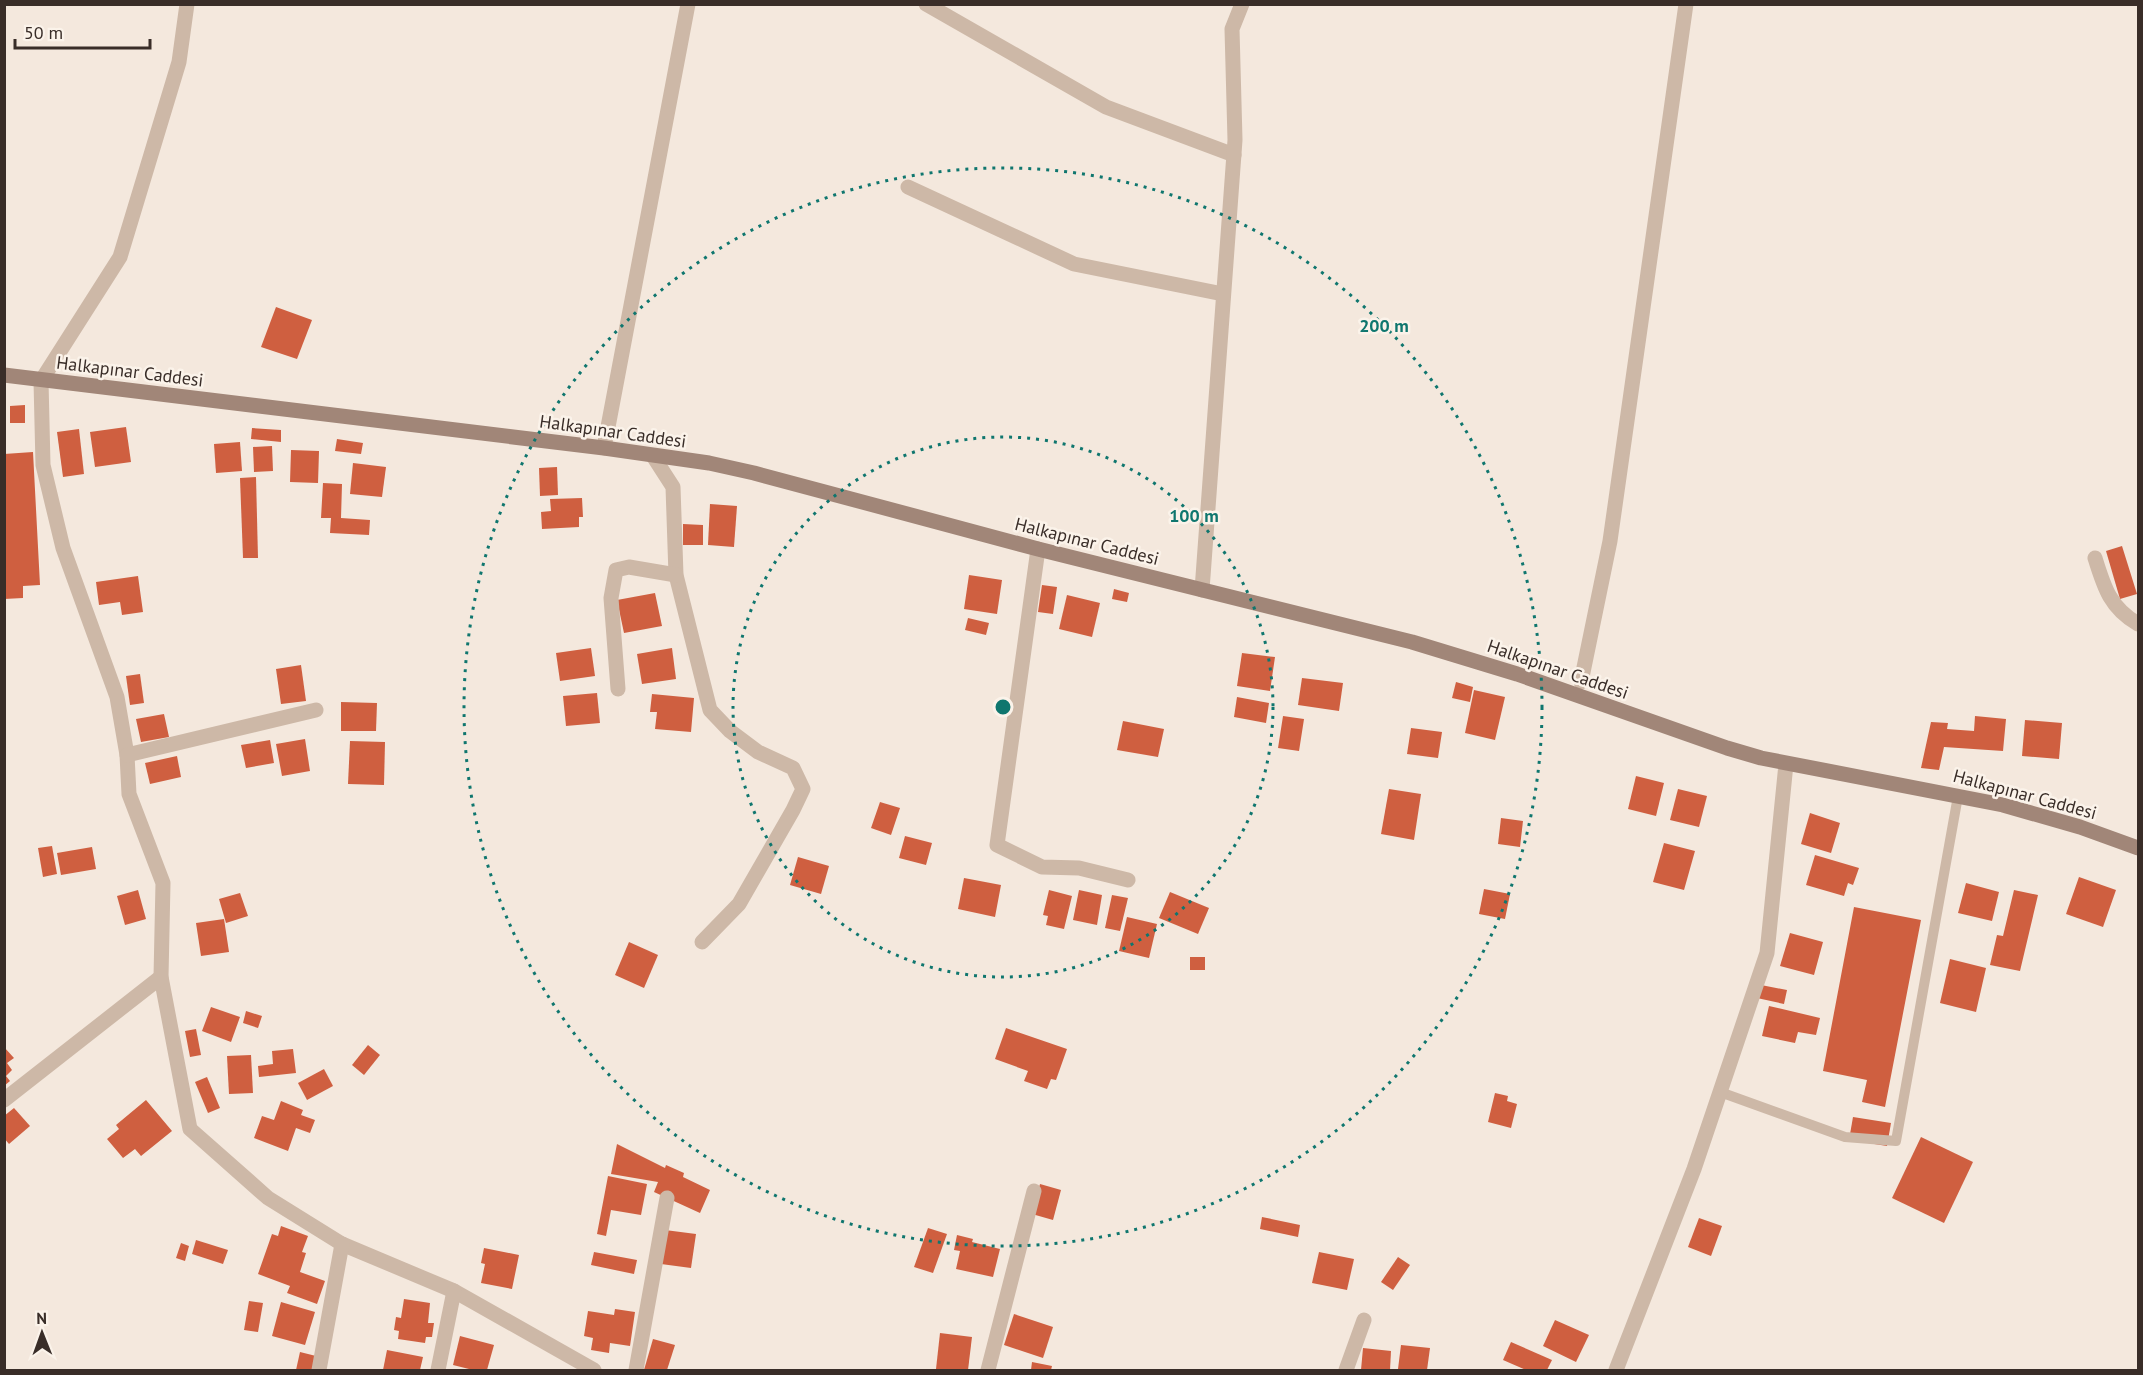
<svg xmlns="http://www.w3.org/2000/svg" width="2143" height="1375" viewBox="0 0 2143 1375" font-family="'PT Sans',sans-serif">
<rect width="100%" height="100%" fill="#f4e8dd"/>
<g fill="#cf5f40">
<path d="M276 307 312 320 297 359 261 347Z"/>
<path d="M25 405V423H10V406Z"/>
<path d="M126 427 131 462 95 467 90 432Z"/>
<path d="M252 428 281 430V442L251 439Z"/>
<path d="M79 429 84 474 63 477 57 432Z"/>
<path d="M337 439 363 443 361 454 335 451Z"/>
<path d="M240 442 242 471 216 473 214 444Z"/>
<path d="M272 446 273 471 254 472 253 447Z"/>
<path d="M291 450 319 451 318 483 290 482Z"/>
<path d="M33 452 40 585 23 586V598L4 599V454Z"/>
<path d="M353 463 386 467 382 497 350 494Z"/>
<path d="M557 467 558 495 540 496 539 468Z"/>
<path d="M256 477 258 558H243L240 478Z"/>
<path d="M323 483 342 484 341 518 370 520 369 535 330 533 331 518H321Z"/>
<path d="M582 498 583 517H579V527L542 529 541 512 551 511 550 499Z"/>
<path d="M710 504 737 506 734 547 708 545Z"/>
<path d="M683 524 703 525V545H683Z"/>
<path d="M2122 546 2137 594 2120 599 2106 551Z"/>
<path d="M969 575 1002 580 997 614 964 609Z"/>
<path d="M138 576 143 612 122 615 120 602 99 605 96 582Z"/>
<path d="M1042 585 1057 587 1053 614 1038 612Z"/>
<path d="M1114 589 1129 593 1127 602 1112 599Z"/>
<path d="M655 593 662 626 624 633 617 600Z"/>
<path d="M1067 595 1100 603 1092 637 1059 629Z"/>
<path d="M968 618 989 623 986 635 965 630Z"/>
<path d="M591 648 595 676 560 681 556 653Z"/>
<path d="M672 648 676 679 642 684 637 654Z"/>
<path d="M1242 653 1275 657 1270 691 1237 686Z"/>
<path d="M301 665 306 701 281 704 276 669Z"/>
<path d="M140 674 144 703 130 705 126 676Z"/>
<path d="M1302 678 1343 683 1339 711 1298 705Z"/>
<path d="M1456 682 1473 687 1470 702 1452 698Z"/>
<path d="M1474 690 1505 697 1495 740 1465 733Z"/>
<path d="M597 693 600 723 566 726 563 696Z"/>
<path d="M652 694 694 698 691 732 655 729 657 712H650Z"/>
<path d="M1237 697 1269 703 1266 723 1234 717Z"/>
<path d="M341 702 377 703 376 731H341Z"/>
<path d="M164 714 169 737 141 742 136 719Z"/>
<path d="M1283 716 1304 719 1299 751 1278 748Z"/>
<path d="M1975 716 2006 719 2003 751 1944 747 1939 770 1921 768 1931 722 1948 723 1947 729 1974 731Z"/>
<path d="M2025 720 2062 723 2059 759 2022 756Z"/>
<path d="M1123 721 1164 729 1158 757 1117 750Z"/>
<path d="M1411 728 1442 732 1438 758 1407 754Z"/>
<path d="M305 739 310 771 282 776 276 744Z"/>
<path d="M270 740 274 763 246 768 241 745Z"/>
<path d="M350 741 385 742 384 785 348 784Z"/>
<path d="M177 756 181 777 150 784 145 763Z"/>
<path d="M1636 776 1664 783 1656 816 1628 809Z"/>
<path d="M1389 789 1421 794 1414 840 1381 834Z"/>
<path d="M1678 789 1707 796 1699 827 1670 820Z"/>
<path d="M880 802 900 808 891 835 871 828Z"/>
<path d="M1810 813 1840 823 1831 853 1801 844Z"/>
<path d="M1501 818 1523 821 1520 847 1498 844Z"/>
<path d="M905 836 932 843 926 865 899 858Z"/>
<path d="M1664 843 1695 851 1684 890 1653 882Z"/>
<path d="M52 846 57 874 43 877 38 848Z"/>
<path d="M92 847 96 869 61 875 57 853Z"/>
<path d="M1815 855 1859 868 1853 885 1848 883 1844 896 1806 885Z"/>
<path d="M798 857 829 866 821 894 790 885Z"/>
<path d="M2079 877 2116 890 2103 927 2066 914Z"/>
<path d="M964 878 1001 885 995 917 958 909Z"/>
<path d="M1966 883 1999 892 1992 921 1958 913Z"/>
<path d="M1484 889 1510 894 1505 919 1479 914Z"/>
<path d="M138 890 146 919 125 925 117 896Z"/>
<path d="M1049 890 1072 896 1064 929 1046 925 1048 916 1043 915Z"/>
<path d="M1079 890 1102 895 1097 925 1073 920Z"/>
<path d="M2014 890 2038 895 2020 971 1990 965 1997 935 2003 936Z"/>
<path d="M1170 892 1209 908 1198 934 1159 918Z"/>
<path d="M240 893 248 916 226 923 219 899Z"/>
<path d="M1112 895 1128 898 1120 931 1105 928Z"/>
<path d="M1854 907 1921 920 1885 1107 1862 1102 1867 1080 1823 1071Z"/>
<path d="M1127 917 1157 924 1149 958 1119 951Z"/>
<path d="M224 919 229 952 201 956 196 923Z"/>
<path d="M1790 933 1823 942 1814 975 1780 966Z"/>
<path d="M629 942 658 955 644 988 615 975Z"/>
<rect x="1190" y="957" width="15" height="13"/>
<path d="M1950 959 1986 968 1976 1012 1940 1003Z"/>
<path d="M1761 985 1787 990 1784 1004 1757 998Z"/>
<path d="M1769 1006 1820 1018 1816 1035 1798 1032 1795 1043 1762 1036Z"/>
<path d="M211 1007 240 1017 231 1042 202 1031Z"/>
<path d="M246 1011 262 1016 258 1028 243 1023Z"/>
<path d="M1006 1028 1067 1049 1056 1080 1051 1079 1047 1089 1024 1081 1028 1071 995 1059Z"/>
<path d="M196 1029 201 1055 190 1057 185 1031Z"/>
<path d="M368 1045 380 1055 364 1075 352 1065Z"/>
<path d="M4 1047 14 1058 7 1063 12 1070 6 1076 10 1081 4 1086Z"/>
<path d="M293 1049 296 1073 259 1077 258 1066 273 1064 272 1051Z"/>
<path d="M251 1055 253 1093 229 1094 227 1056Z"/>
<path d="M324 1069 333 1086 307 1100 298 1083Z"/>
<path d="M207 1077 220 1108 208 1113 195 1082Z"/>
<path d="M1495 1093 1508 1096 1507 1101 1517 1104 1511 1128 1488 1122Z"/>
<path d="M146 1100 172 1131 141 1156 135 1149 123 1158 107 1139 119 1129 116 1125Z"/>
<path d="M281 1101 303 1110 301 1115 315 1120 310 1133 296 1128 288 1151 254 1138 262 1116 274 1120Z"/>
<path d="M14 1108 30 1126 9 1144 4 1138V1116Z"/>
<path d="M1853 1117 1891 1123 1887 1146 1849 1140Z"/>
<path d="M1921 1137 1973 1162 1944 1223 1892 1198Z"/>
<path d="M617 1144 665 1168 666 1165 684 1173 683 1177 710 1190 700 1213 654 1192 658 1182 611 1174Z"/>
<path d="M608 1176 647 1184 641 1215 611 1210 606 1236 597 1234Z"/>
<path d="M1040 1184 1061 1190 1053 1220 1032 1214Z"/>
<path d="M1262 1217 1300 1225 1298 1237 1260 1229Z"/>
<path d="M1699 1218 1722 1226 1711 1256 1688 1247Z"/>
<path d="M281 1226 308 1236 302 1252 306 1253 300 1272 325 1281 317 1304 287 1293 290 1286 258 1274 272 1234 278 1236Z"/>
<path d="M928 1228 947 1234 933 1273 914 1267Z"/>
<path d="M665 1230 696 1234 691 1268 661 1264Z"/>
<path d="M957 1235 973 1239 972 1242 1000 1249 993 1277 956 1269 960 1251 954 1250Z"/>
<path d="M196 1240 228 1250 223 1264 192 1254Z"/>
<path d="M181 1243 189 1246 185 1261 176 1258Z"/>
<path d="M484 1248 519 1255 512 1289 481 1283 485 1264 481 1263Z"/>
<path d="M594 1252 637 1260 634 1274 591 1265Z"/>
<path d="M1319 1252 1354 1259 1347 1290 1312 1283Z"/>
<path d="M1398 1257 1410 1265 1393 1290 1381 1282Z"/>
<path d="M404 1299 430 1303 428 1323H434L432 1337H426L425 1343 398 1339 399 1331 394 1330 396 1317 401 1318Z"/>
<path d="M249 1301 263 1303 258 1332 244 1330Z"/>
<path d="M281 1302 315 1312 305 1345 272 1336Z"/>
<path d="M615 1309 635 1312 630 1346 610 1343 609 1353 591 1350 593 1338 584 1336 588 1311 614 1315Z"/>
<path d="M1014 1314 1053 1327 1043 1358 1004 1345Z"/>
<path d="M1555 1320 1589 1335 1576 1362 1543 1346Z"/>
<path d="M940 1333 972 1337 968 1370 936 1369Z"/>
<path d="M460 1336 494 1345 487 1370H473L453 1365Z"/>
<path d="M653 1339 675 1345 667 1370H644Z"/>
<path d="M1511 1342 1552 1360 1547 1370H1526L1503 1360Z"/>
<path d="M1401 1345 1430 1348 1427 1370 1398 1369Z"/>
<path d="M1363 1348 1391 1351 1390 1370H1361Z"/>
<path d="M387 1350 423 1357 420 1370H383Z"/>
<path d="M300 1352 316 1356 312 1370H296Z"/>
<path d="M1032 1362 1052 1366 1051 1370H1031Z"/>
</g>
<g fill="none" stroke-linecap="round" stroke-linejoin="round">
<path stroke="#cdb8a7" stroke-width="10" d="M1720 1092 1845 1137 1896 1141 1958 796"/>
<g stroke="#cdb8a7" stroke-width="15">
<path d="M187 4 179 62 120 257 41 381 43 465 63 548 117 697 127 755 129 794 163 883 161 977 190 1129 268 1198 342 1244 454 1291 594 1370"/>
<path d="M926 4 1106 107 1234 155"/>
<path d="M908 187 1074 264 1223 294"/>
<path d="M604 448 688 4"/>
<path d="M653 456 673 487 676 575 710 710 730 731 758 752 793 768 803 789 793 810 739 904 702 942"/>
<path d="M1038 549 997 845 1042 867 1079 868 1128 880"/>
<path d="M2095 558C2104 587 2110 608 2138 624"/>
<path d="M1202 590 1235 140 1232 29 1242 4"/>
<path d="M1581 682 1610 541 1686 4"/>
<path d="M618 689 611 598 616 570 629 567 676 575"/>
<path d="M127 755 316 710"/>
<path d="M4 1100 161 977"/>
<path d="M319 1370 342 1244"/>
<path d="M438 1370 454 1291"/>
<path d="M636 1370 667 1198"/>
<path d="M988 1370 1034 1191"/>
<path d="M1346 1370 1364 1320"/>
<path d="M1616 1370 1694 1169 1767 953 1786 764"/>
</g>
<path stroke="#a18678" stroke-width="15" d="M4 375 604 448 709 463 754 473 1038 549 1412 642 1517 674 1727 748 1761 758 2003 805 2080 827 2138 848"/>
</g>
<g fill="none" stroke="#0f766e" stroke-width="3" stroke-dasharray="3 6">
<circle cx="1003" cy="707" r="270"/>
<circle cx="1003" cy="707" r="539"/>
</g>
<g text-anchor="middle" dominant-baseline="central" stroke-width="5" stroke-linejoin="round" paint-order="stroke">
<g font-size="18" fill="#392d28" stroke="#fbf3ea">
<text transform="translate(130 371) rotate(7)">Halkapınar Caddesi</text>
<text transform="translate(613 431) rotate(8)">Halkapınar Caddesi</text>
<text transform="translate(1087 541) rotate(14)">Halkapınar Caddesi</text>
<text transform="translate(1558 669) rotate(19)">Halkapınar Caddesi</text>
<text transform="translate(2025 794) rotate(15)">Halkapınar Caddesi</text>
</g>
</g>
<circle cx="1003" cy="707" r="9" fill="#0f766e" stroke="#fbf3ea" stroke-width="3"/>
<g font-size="18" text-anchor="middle" font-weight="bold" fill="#0f766e" stroke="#fbf3ea" stroke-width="5" stroke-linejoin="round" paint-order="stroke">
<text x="1384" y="332">200 m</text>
<text x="1194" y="522">100 m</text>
</g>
<rect width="2143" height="1375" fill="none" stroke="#392d28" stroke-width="12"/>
<g transform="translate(42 1333) rotate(359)" stroke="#fbf3ea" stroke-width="4.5" paint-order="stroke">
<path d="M0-4.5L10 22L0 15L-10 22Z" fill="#392d28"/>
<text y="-9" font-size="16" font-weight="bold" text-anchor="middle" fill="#392d28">N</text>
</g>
<path d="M15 39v9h135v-9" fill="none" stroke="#392d28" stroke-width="3"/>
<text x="24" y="39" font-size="18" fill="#392d28" stroke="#fbf3ea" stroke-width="4.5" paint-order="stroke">50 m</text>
</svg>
